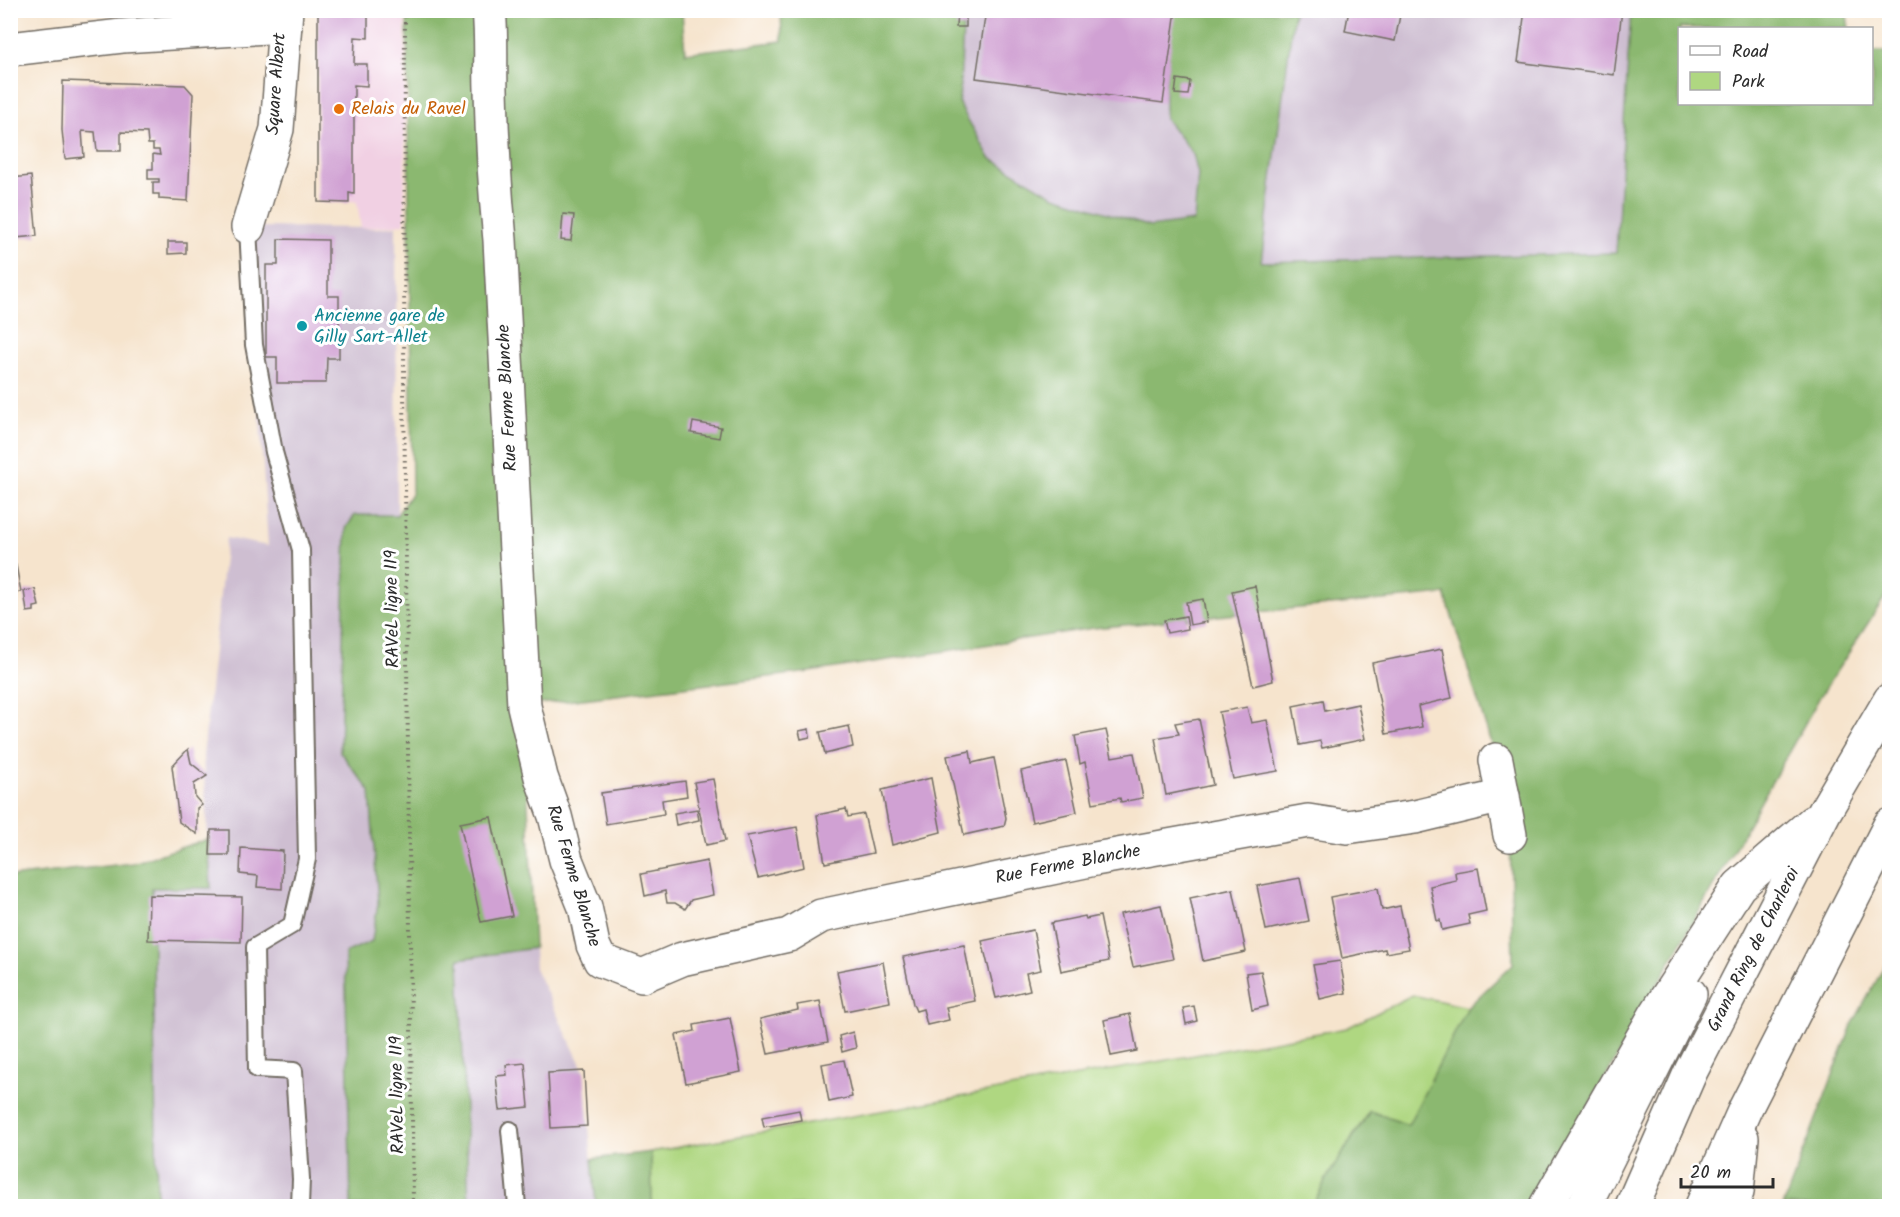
<svg xmlns="http://www.w3.org/2000/svg" width="1900" height="1217" viewBox="0 0 1900 1217" font-family="Kalam,sans-serif">
<rect width="100%" height="100%" fill="#fff"/>
<filter id="ink" filterUnits="userSpaceOnUse"><feTurbulence type="fractalNoise" baseFrequency=".0167" numOctaves="2"/><feDisplacementMap in="SourceGraphic" scale="12" xChannelSelector="R" yChannelSelector="G"/><feConvolveMatrix kernelMatrix="1 2 1 2 8 2 1 2 1" color-interpolation-filters="sRGB"/></filter>
<filter id="wash" filterUnits="userSpaceOnUse"><feTurbulence type="fractalNoise" baseFrequency=".008" numOctaves="4" result="noise"/><feDisplacementMap in="SourceGraphic" scale="24" xChannelSelector="R" yChannelSelector="G"/><feGaussianBlur stdDeviation="1.35" result="paint"/><feColorMatrix in="noise" values="0 0 0 0 0 0 0 0 0 0 0 0 0 0 0 0 0 1.4 0 .05"/><feComposite in="paint" operator="in"/></filter>
<g filter="url(#wash)">
<rect width="100%" height="100%" fill="#f6e4cd"/>
<path fill="#f1d0e3" d="M318 11H405V224L361 228 357 202 317 196Z"/>
<g fill="#cebed1">
<path d="M964 11H1174L1165 88V118L1193 154 1199 182 1194 221 1150 227 1052 195 990 158 959 104Z"/>
<path d="M1294 11H1631L1617 253 1261 262Z"/>
<path d="M396 226 397 515H355L346 528 340 752 370 791 378 903 372 941 345 954 351 1206H157L152 887 211 888 203 756 226 538 268 546 248 227 379 228Z"/>
<path d="M534 948 535 968 584 1071 596 1206H469L459 958Z"/>
</g>
<path fill="#afd781" stroke="#6d8156" stroke-width="1.5" d="M1412 995 1468 1007 1408 1125 1369 1111 1326 1179 1313 1206H652L651 1152 1347 1028Z"/>
<g fill="#8bb86f" stroke="#5b724d" stroke-width="1.5">
<path d="M407 11H682L685 53 782 41 781 11H964L959 104 990 158 1052 195 1150 227 1194 221 1198 174 1193 154 1165 118V88L1174 11H1294L1261 262 1616 253 1631 11H1846L1849 28H1680V104H1872V52H1889V591L1821 695 1533 1206H1313L1326 1179 1370 1111 1408 1125 1468 1007 1513 964 1510 835 1496 760 1445 594 1094 628 810 672 524 706 534 948 459 959 469 1206H351L345 953 372 941 378 903 370 791 340 752 346 528 355 515H397L412 492Z"/>
<path d="M208 839 211 888H152L157 1206H11L10 877 133 863Z"/>
<path d="M1889 958V1206H1783L1852 1025Z"/>
<path d="M651 1152 652 1206H596L592 1159Z"/>
</g>
<g id="blocks">
<g fill="#d0a1d3">
<path d="M318 10 368 11V38L355 37 354 64H367V86L354 85V194L349 193V203L318 202Z"/>
<path d="M957 10 966 11V27H956Z"/>
<path d="M986 10H1176L1163 103 976 78Z"/>
<path d="M1349 10H1401L1395 41 1345 31Z"/>
<path d="M1525 10H1622L1614 75 1518 62Z"/>
<path d="M1177 79 1190 81 1188 95 1175 94Z"/>
<path d="M63 81 185 85 193 94 188 201 159 199V194H153V182H159V179H148V169H153V154L160 155 159 150H153V144H148L147 133 121 132V151H97L95 132 82 131 84 157 65 159 62 130Z"/>
<path d="M31 176 37 236 15 238 10 247V178Z"/>
<path d="M563 214 574 215 571 241 561 240Z"/>
<path d="M278 239 328 240V296H339V358H327L326 383H277V357H266V265H278Z"/>
<path d="M168 242H186V253L168 254Z"/>
<path d="M693 422 721 427 719 438 691 433Z"/>
<path d="M16 565 21 592 10 593V566Z"/>
<path d="M1255 586 1273 681 1253 686 1232 591Z"/>
<path d="M35 589 39 606 34 607V611L27 612 24 591Z"/>
<path d="M1203 599 1207 622 1190 625 1186 602Z"/>
<path d="M1186 616 1188 629 1167 633 1164 620Z"/>
<path d="M1442 649 1452 698 1418 706 1422 727 1386 734 1372 663Z"/>
<path d="M1323 700 1325 711 1358 704 1365 739 1322 748 1320 741 1300 745 1293 706Z"/>
<path d="M1247 707 1251 723 1267 720 1278 771 1233 779 1219 712Z"/>
<path d="M1199 719 1213 785 1166 795 1155 738 1179 734 1175 723Z"/>
<path d="M849 726 853 747 825 754 820 732Z"/>
<path d="M809 729 810 737 801 739 799 731Z"/>
<path d="M1106 730 1112 757 1134 753 1143 798 1121 802 1120 798 1093 803 1085 762 1080 764 1075 736Z"/>
<path d="M188 749 191 763 207 776 194 784 195 797 202 805 197 808V834L179 822 172 766Z"/>
<path d="M970 751 972 763 994 758 1006 818 1004 826 964 835 947 756Z"/>
<path d="M1066 761 1077 812 1032 822 1021 771Z"/>
<path d="M931 778 941 832 892 845 882 790Z"/>
<path d="M713 779 725 841 706 845 694 782Z"/>
<path d="M685 781 687 796 662 800 664 814 606 824 601 793Z"/>
<path d="M697 809 699 820 676 825 674 813Z"/>
<path d="M846 809 848 817 864 814 873 853 825 863 817 815Z"/>
<path d="M491 817 512 916 481 922 460 823Z"/>
<path d="M797 827 804 867 758 878 747 836Z"/>
<path d="M211 830H229V855H210Z"/>
<path d="M241 848 283 851 282 889 257 887 258 876 240 874Z"/>
<path d="M707 861 713 895 691 900 685 909 675 903H667L665 891 645 896 641 874Z"/>
<path d="M1478 868 1486 911 1468 915 1470 924 1442 930 1440 920 1437 921 1430 886 1456 880 1455 872Z"/>
<path d="M1300 878 1309 921 1266 930 1257 886Z"/>
<path d="M1378 888 1382 910 1400 906 1409 949 1386 953 1385 949 1342 958 1330 897Z"/>
<path d="M1233 889 1246 952 1203 961 1190 898Z"/>
<path d="M149 895 242 897 241 942 148 940Z"/>
<path d="M1161 905 1173 959 1133 967 1120 914Z"/>
<path d="M1085 916 1086 919 1100 916 1109 961 1061 971 1051 923Z"/>
<path d="M1033 930 1041 970 1026 973 1030 990 996 998 982 941Z"/>
<path d="M964 945 975 1001 946 1007 949 1020 927 1025 923 1009 916 1011 913 1004 903 957Z"/>
<path d="M1340 961 1346 993 1320 999 1313 965Z"/>
<path d="M883 962 890 1002 845 1011 837 971Z"/>
<path d="M1261 971 1268 1006 1252 1010 1246 973Z"/>
<path d="M820 1001 828 1042 768 1054 760 1019 798 1010 797 1005Z"/>
<path d="M1194 1006 1197 1021 1186 1024 1183 1008Z"/>
<path d="M1130 1014 1137 1051 1111 1056 1104 1020Z"/>
<path d="M730 1018 741 1072 686 1083 676 1035 695 1031 694 1025Z"/>
<path d="M853 1032 856 1048 842 1052 839 1036Z"/>
<path d="M844 1060 852 1097 829 1102 822 1064Z"/>
<path d="M525 1063 529 1107 500 1110 496 1076 507 1075 506 1065Z"/>
<path d="M584 1071 587 1126 551 1128 548 1073Z"/>
<path d="M799 1110 801 1120 764 1127 762 1117Z"/>
</g>
</g>
</g>
<g filter="url(#ink)">
<use href="#blocks" fill-opacity="0" stroke="#726c64" stroke-width="1.5"/>
<g fill="none" stroke-linecap="round" stroke-linejoin="round">
<defs>
<g id="service">
<path d="M248 227 254 345 274 452 301 550 307 859 292 925 255 947 257 1069 294 1071 301 1179 300 1206"/>
<path d="M510 1130 517 1206"/>
</g>
<g id="minor">
<path d="M489 10C492 37 490 62 491 89 492 139 495 190 500 240L524 706 541 777 555 816 566 860 585 907 593 945 600 960 642 976 682 959 789 935 821 916 1095 859 1308 821 1347 827 1415 817 1503 796"/>
<path d="M10 49 122 36 285 26"/>
<path d="M248 227 277 129 286 10"/>
<path d="M1496 760 1510 835"/>
</g>
<g id="motorway">
<path d="M1546 1206 1656 1014 1739 886 1813 822"/>
<path d="M1584 1206 1690 994"/>
<path d="M1632 1206 1691 1071 1825 811 1890 700"/>
<path d="M1702 1206 1745 1109 1890 825"/>
<path d="M1731 1206 1737 1192 1742 1138"/>
</g>
</defs>
<use href="#service" stroke="#726c64" stroke-width="20"/>
<use href="#minor" stroke="#726c64" stroke-width="36"/>
<use href="#motorway" stroke="#726c64" stroke-width="36"/>
<path stroke="#726c64" stroke-width="4" stroke-dasharray="1.5 4.5" stroke-linecap="butt" d="M405 10 404 391 413 1206"/>
<use href="#service" stroke="#fff" stroke-width="16"/>
<use href="#minor" stroke="#fff" stroke-width="33"/>
<use href="#motorway" stroke="#fff" stroke-width="33"/>
</g>
</g>
<circle fill="#e8710a" stroke="#fff" stroke-width="2" cx="339" cy="109" r="6"/>
<circle fill="#0f9aa8" stroke="#fff" stroke-width="2" cx="302" cy="326" r="6"/>
<g text-anchor="middle" dominant-baseline="central" stroke-width="6" stroke-linejoin="round" paint-order="stroke">
<g font-size="18" fill="#2b2b2b" stroke="#fff">
<text transform="translate(277 84) rotate(-86)">Square Albert</text>
<text transform="translate(508 398) rotate(-93)">Rue Ferme Blanche</text>
<text transform="translate(393 609) rotate(-91)">RAVeL ligne 119</text>
<text transform="translate(1068 865) rotate(-11)">Rue Ferme Blanche</text>
<text transform="translate(573 876) rotate(73)">Rue Ferme Blanche</text>
<text transform="translate(1754 950) rotate(-63)">Grand Ring de Charleroi</text>
<text transform="translate(398 1095) rotate(-91)">RAVeL ligne 119</text>
</g>
<g font-size="18" fill="#c56008" stroke="#fff" text-anchor="start">
<text x="351" y="109">Relais du Ravel</text>
</g>
<g font-size="18" fill="#0d838f" stroke="#fff" text-anchor="start">
<text x="314" y="316">Ancienne gare de<tspan x="314" dy="21">Gilly Sart-Allet</tspan></text>
</g>
</g>
<rect width="1900" height="1217" fill="none" stroke="#fff" stroke-width="36"/>
<rect x="1678" y="27" width="195" height="78" fill="#ffffff" stroke="#aaaaaa" stroke-width="1.5"/>
<rect x="1690" y="46" width="30" height="9" fill="#ffffff" stroke="#aaaaaa" stroke-width="1.5"/>
<text x="1732" y="57" font-size="18" fill="#2b2b2b">Road</text>
<rect x="1690" y="72" width="30" height="18" fill="#afd781" stroke="#aaaaaa" stroke-width="1.5"/>
<text x="1732" y="87" font-size="18" fill="#2b2b2b">Park</text>
<path d="M1681 1178v9h92v-9" fill="none" stroke="#2b2b2b" stroke-width="3"/>
<text x="1690" y="1178" font-size="18" fill="#2b2b2b" stroke="#ffffff" stroke-width="4.5" paint-order="stroke">20 m</text>
</svg>
